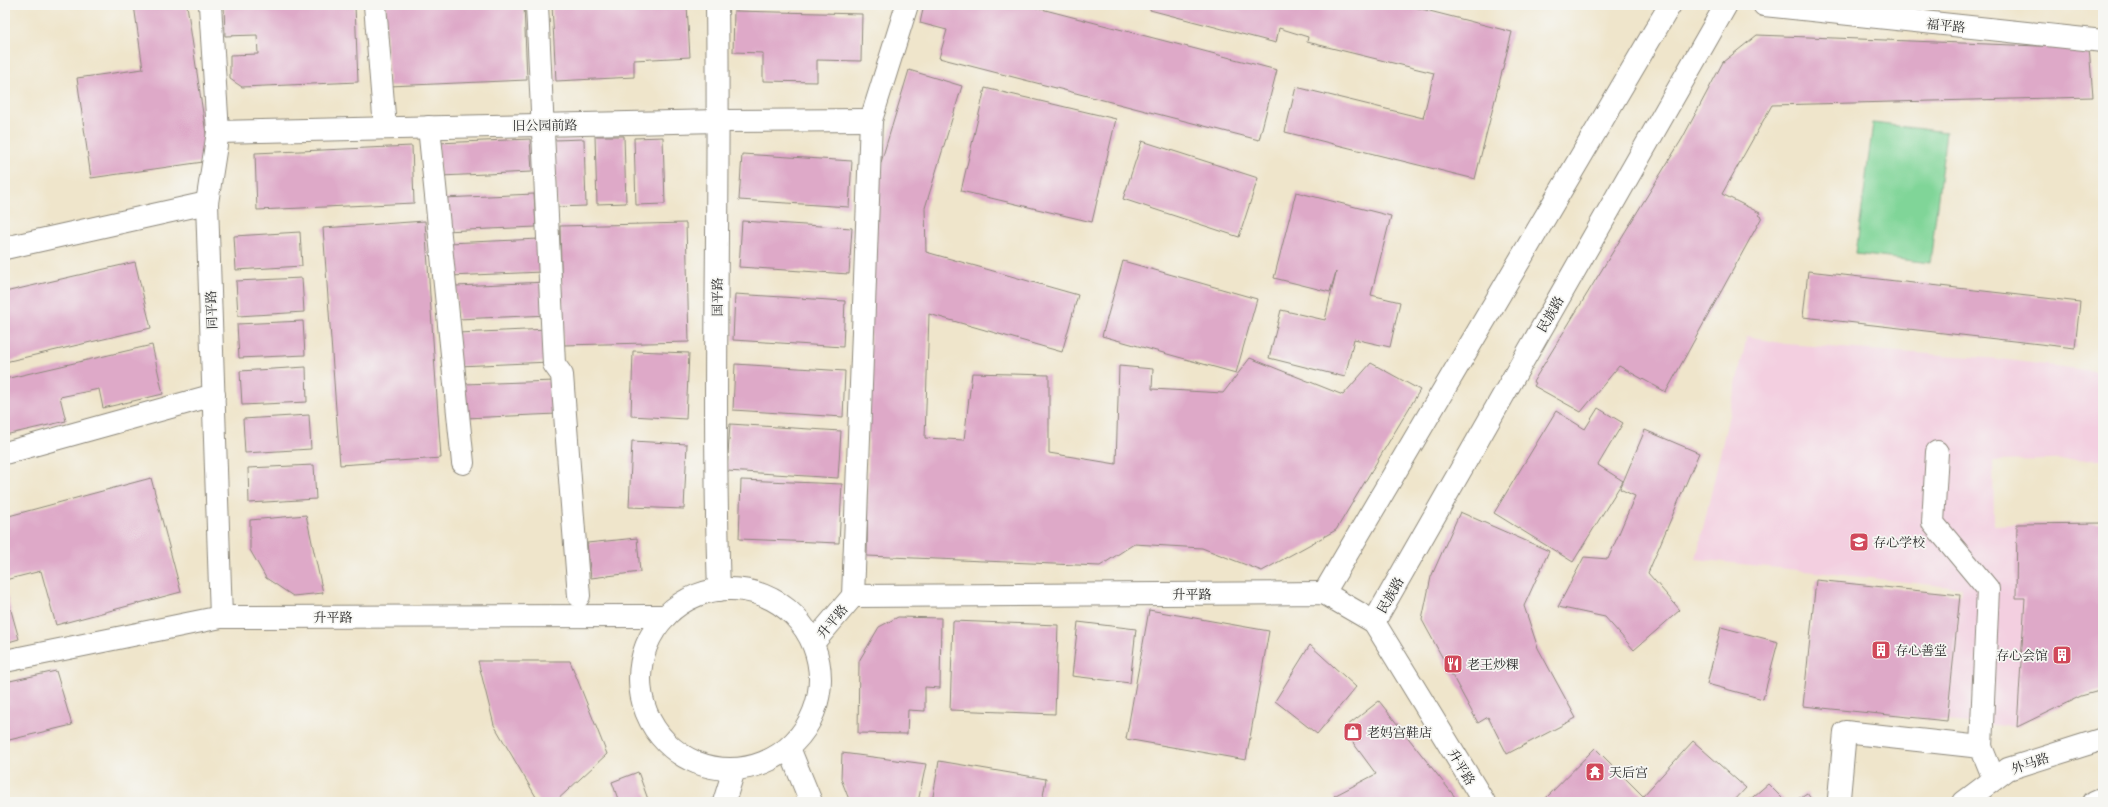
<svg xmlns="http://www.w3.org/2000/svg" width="2108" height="807" viewBox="0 0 2108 807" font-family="'Libre Caslon Text','Noto Serif SC',serif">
<rect width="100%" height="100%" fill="#f6f6f2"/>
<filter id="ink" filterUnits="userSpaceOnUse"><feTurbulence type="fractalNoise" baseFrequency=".025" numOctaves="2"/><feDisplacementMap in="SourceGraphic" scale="8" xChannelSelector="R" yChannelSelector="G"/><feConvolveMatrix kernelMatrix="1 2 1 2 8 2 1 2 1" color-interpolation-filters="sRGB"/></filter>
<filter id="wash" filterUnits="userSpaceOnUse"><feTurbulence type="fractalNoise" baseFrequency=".012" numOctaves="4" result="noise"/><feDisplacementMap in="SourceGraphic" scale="16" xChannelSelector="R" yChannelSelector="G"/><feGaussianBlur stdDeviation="0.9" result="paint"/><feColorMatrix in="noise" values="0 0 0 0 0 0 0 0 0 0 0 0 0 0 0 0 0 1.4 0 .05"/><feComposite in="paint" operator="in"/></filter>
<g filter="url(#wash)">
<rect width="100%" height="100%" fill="#efe5cb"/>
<path fill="#f3cfe0" d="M1747 336 1785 344 2000 359 2103 372V459L1993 461 1994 525 2017 524 2025 598 2017 727 1947 721 1961 588 1696 559Z"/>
<path fill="#80d598" stroke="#568062" d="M1873 123 1946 132 1930 263 1856 254Z"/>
<g id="blocks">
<g fill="#dea9c8">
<path d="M134 5H187L210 161 91 178 77 78 143 69Z"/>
<path d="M224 5H355L358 82 242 87 230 79V55L258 54 257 35 225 36Z"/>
<path d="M385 5H524L527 80 389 86Z"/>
<path d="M552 5H687L690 57 634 60V77L556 81Z"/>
<path d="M924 5H1026L1277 70 1259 140 939 58 947 30 920 23Z"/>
<path d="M1151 5H1406L1512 32 1475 179 1285 132 1296 87 1423 118 1434 73 1307 42 1308 37 1279 28 1276 43 1150 10Z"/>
<path d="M734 11 862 14 861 61 817 60V82L763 81V53L733 52Z"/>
<path d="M1757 35 2089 48 2093 97 1772 105 1722 194 1760 213 1759 215 1762 217 1666 392 1619 366 1581 412 1534 386 1536 383 1533 382 1682 139 1723 62Z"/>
<path d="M909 70 962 86 925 208 926 252 1078 295 1062 352 929 314 925 438 964 440 972 373 1049 375V453L1116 464 1119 366 1153 369 1152 389 1223 393 1250 358 1343 395 1371 363 1420 390 1336 530 1262 571 1202 548 1134 544 1100 566 867 556 872 192Z"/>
<path d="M985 88 1116 119 1092 222 961 191Z"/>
<path d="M595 136H624L626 203 597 204Z"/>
<path d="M663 137 665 204 636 205 634 138Z"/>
<path d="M530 139 532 172 440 176 438 143Z"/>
<path d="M584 139 586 206 557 207 554 140Z"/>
<path d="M1142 141 1258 178 1239 237 1123 199Z"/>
<path d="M412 146 414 203 257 210 255 153Z"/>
<path d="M742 154 852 161 849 207 739 200Z"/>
<path d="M1296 192 1391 216 1371 295 1400 302 1390 347 1354 339 1345 377 1269 358 1281 310 1325 320 1336 272 1330 292 1274 278Z"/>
<path d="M534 194 536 227 444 231 443 198Z"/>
<path d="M425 221 441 458 340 465 323 228Z"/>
<path d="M742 221 852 228 849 274 739 267Z"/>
<path d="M686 223 689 342 563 345 560 226Z"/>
<path d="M300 232 302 266 236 270 234 236Z"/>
<path d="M540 239 542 272 450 276 448 243Z"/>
<path d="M1123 261 1257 299 1236 373 1102 336Z"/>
<path d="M135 262 151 328 5 362V292Z"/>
<path d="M1808 271 2080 302 2075 348 1803 317Z"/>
<path d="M302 278 304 312 238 316 236 281Z"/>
<path d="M547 282 549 315 458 319 456 286Z"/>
<path d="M735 294 845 301 843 347 733 340Z"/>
<path d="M303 321 305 355 239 358 237 324Z"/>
<path d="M549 329 550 362 459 366 457 333Z"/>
<path d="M152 345 163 394 103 408 99 389 60 397 66 421 5 435V379Z"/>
<path d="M633 351 689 353 686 419 631 416Z"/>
<path d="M735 364 845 371 843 417 733 410Z"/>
<path d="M306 367 307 402 242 405 240 371Z"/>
<path d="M556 381 557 414 465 418 464 384Z"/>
<path d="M1598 408 1623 423 1598 465 1623 481 1573 562 1494 513 1556 411 1585 429Z"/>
<path d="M309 415 311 449 245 453 243 419Z"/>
<path d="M730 424 841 431 838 478 727 471Z"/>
<path d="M1645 430 1699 453 1648 573 1680 610 1634 650 1605 617 1558 607 1584 557 1608 559 1635 496 1620 489Z"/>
<path d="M632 441 687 444 684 509 629 507Z"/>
<path d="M314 465 316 499 249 503 248 468Z"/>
<path d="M151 478 181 592 56 625 41 571 5 580V517Z"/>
<path d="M741 480 842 484 839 543 739 539Z"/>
<path d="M1460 512 1549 551 1524 606 1538 648 1576 718 1507 754 1488 717 1478 723 1422 620 1431 577Z"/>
<path d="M306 515 323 593 293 596 266 578 250 550V520Z"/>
<path d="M2103 523V690L2081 696 2017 727 2025 598H2016L2017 524Z"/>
<path d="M637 538 640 572 591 578 587 543Z"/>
<path d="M1816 580 1960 595 1947 721 1803 706Z"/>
<path d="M5 589 19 639 5 643Z"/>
<path d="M1149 610 1269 631 1246 760 1126 739Z"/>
<path d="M898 617 941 618 940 688 925 687V711L908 710 907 734 858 733 859 661 879 627Z"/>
<path d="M953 621 1058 625 1055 714 950 710Z"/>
<path d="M1078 622 1136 629 1130 683 1072 676Z"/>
<path d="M1721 627 1778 642 1763 699 1707 684Z"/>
<path d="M1310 645 1356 687 1317 734 1275 701Z"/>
<path d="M478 661H570L607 754 555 802H539L494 725Z"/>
<path d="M56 671 72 725 5 741V682Z"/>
<path d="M1379 701 1459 802H1335L1334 796 1376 774 1343 729Z"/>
<path d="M1693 741 1746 788 1733 802H1542L1595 748 1643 796Z"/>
<path d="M842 753 926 764 918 802H850L841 779Z"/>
<path d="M939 761 1046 779 1042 802H932Z"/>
<path d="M638 772 649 802H619L612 782Z"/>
<path d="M1768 784 1786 802H1747Z"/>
<path d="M1807 793 1813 802H1793Z"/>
</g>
</g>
</g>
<g filter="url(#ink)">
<use href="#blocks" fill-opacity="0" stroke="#8d887b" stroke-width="1"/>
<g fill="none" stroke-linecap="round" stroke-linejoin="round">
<defs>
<g id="minor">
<path d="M210 5 218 132 207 203 221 617"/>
<path d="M375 5 385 128"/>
<path d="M537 5 554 364 562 375 579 596"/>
<path d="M717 5C720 200 712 395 719 590"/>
<path d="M1764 5 2103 41"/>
<path d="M429 127 463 463"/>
<path d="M218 132 719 121 871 120"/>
<path d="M5 248 207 203"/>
<path d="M1937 452 1933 523 1988 589 1981 747"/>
<path d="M5 453 214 395"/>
<circle cx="730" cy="679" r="90"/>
<path d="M1324 593 1670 5"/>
<path d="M853 596 871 120 907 5"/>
<path d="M1374 622 1726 5"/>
<path d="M813 643 853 596 1324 593 1374 622 1484 802"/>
<path d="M5 661 221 617 666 616"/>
<path d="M789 748 811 802"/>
<path d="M724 802 734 770"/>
<path d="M1841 802 1839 798 1845 732 1981 747 1994 779"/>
<path d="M1964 802 2008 769 2103 739"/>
<path d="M2094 802 2103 798"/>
</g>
</defs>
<use href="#minor" stroke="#8d887b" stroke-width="24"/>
<use href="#minor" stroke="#fff" stroke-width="22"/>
</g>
</g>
<defs>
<symbol id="school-square" viewBox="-11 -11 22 22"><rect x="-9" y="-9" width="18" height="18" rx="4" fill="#d1495b" stroke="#f6f6f2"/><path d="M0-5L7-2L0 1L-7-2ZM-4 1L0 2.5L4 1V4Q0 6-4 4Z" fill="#fff"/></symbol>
<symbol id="building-square" viewBox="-11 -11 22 22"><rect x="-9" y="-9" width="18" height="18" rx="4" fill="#d1495b" stroke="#f6f6f2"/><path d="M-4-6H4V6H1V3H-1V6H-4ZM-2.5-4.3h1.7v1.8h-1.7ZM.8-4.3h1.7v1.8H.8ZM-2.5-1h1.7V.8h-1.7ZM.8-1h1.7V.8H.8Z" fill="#fff"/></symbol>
<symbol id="restaurant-square" viewBox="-11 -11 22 22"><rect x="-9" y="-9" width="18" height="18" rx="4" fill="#d1495b" stroke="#f6f6f2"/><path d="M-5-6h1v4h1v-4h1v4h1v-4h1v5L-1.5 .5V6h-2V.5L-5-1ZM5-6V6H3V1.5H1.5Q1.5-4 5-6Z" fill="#fff"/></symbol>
<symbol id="shop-square" viewBox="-11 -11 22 22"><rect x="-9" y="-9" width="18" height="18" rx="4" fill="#d1495b" stroke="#f6f6f2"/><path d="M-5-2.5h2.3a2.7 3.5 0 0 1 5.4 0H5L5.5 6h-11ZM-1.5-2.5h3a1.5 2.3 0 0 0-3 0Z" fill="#fff"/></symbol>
<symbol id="temple-square" viewBox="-11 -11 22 22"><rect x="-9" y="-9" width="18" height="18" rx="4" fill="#d1495b" stroke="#f6f6f2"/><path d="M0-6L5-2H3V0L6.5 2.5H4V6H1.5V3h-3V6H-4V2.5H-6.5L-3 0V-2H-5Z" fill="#fff"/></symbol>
</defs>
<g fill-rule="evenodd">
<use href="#school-square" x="1848" y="531" width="22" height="22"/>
<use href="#building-square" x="1870" y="639" width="22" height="22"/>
<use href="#building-square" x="2051" y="644" width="22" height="22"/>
<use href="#restaurant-square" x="1442" y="653" width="22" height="22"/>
<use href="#shop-square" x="1342" y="721" width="22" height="22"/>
<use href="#temple-square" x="1584" y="761" width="22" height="22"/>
</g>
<g text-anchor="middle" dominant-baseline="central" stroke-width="3.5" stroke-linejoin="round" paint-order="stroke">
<g font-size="13" fill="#2b2b2b" stroke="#f6f6f2">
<text transform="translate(1946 25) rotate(6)">福平路</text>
<text transform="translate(545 125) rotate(-1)">旧公园前路</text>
<text transform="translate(717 297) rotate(-90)">国平路</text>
<text transform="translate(211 310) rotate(-92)">同平路</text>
<text transform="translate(1550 314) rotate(-60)">民族路</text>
<text x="1192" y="594">升平路</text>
<text transform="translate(1390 595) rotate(-60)">民族路</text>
<text x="333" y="617">升平路</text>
<text transform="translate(832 621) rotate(-50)">升平路</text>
<text transform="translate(2030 763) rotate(-19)">外马路</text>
<text transform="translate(1462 767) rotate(59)">升平路</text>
</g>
<g font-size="13" fill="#2b2b2b" stroke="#f6f6f2" text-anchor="start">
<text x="1873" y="542">存心学校</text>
<text x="1895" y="650">存心善堂</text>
<text x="2048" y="655" text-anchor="end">存心会馆</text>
<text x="1467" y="664">老王炒粿</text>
<text x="1367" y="732">老妈宫鞋店</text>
<text x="1609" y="772">天后宫</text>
</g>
</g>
<rect width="2108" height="807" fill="none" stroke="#f6f6f2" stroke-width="20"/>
</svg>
